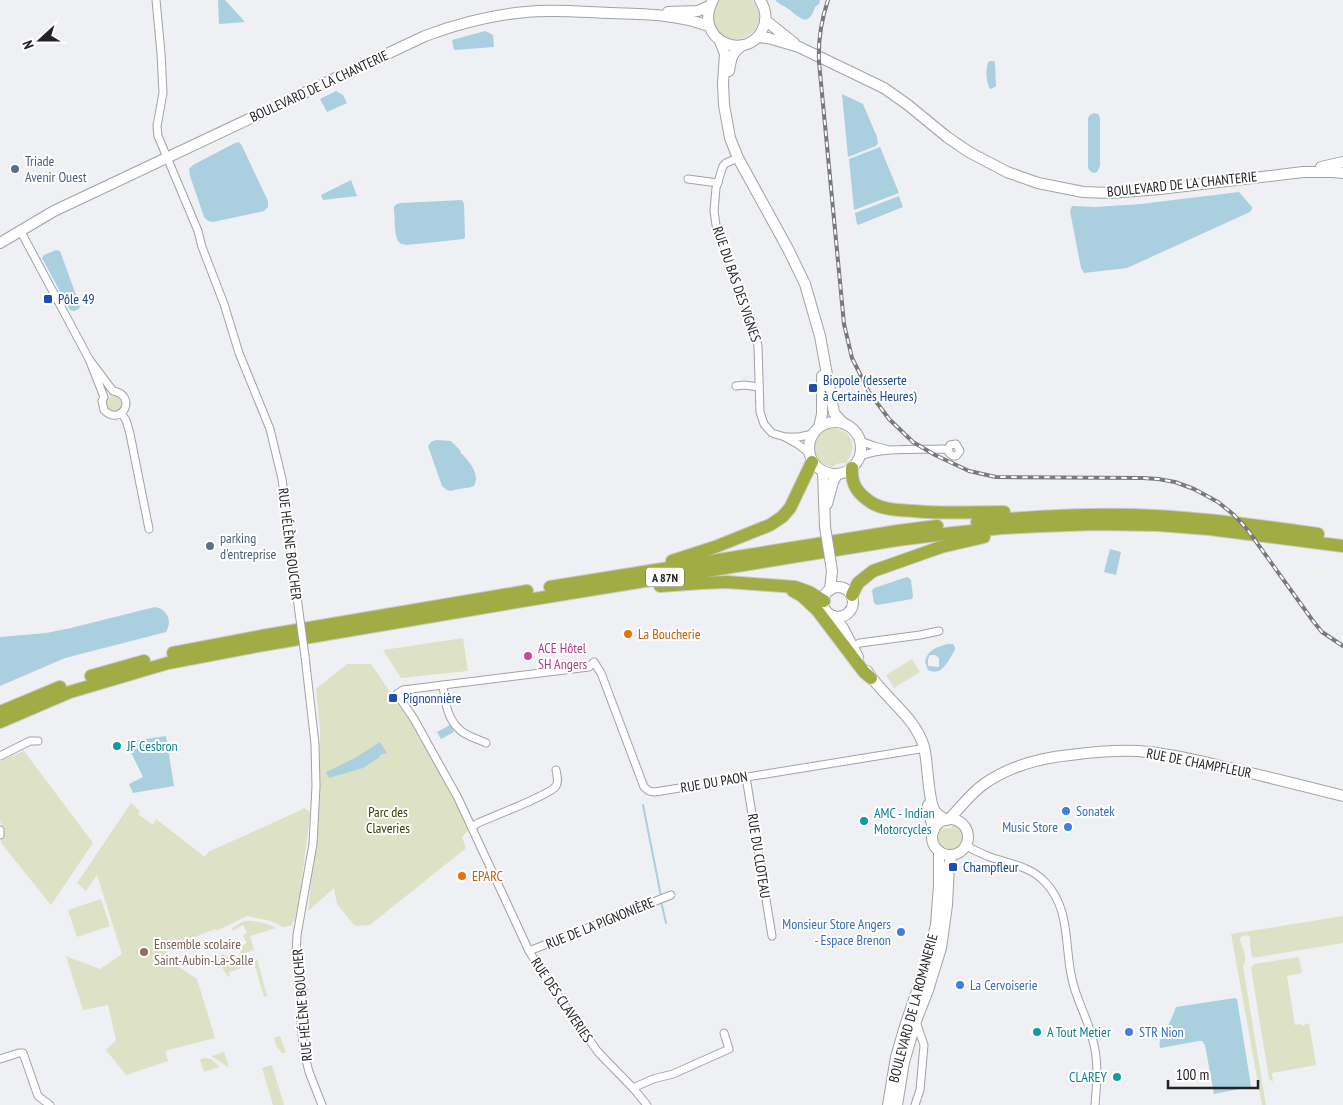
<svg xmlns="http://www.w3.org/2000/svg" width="1343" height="1105" viewBox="0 0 1343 1105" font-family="'PT Sans Narrow',sans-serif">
<rect width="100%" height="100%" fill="#eff0f4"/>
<g fill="#dde2c6">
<path d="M719 0H752C779 32 722 59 713 22 712 14 714 6 719 0Z"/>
<circle cx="114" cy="404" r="8"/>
<path d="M831 428C852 428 859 448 846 463H840L831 467C826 465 821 463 817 459 807 447 819 432 831 428Z"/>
<path d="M463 638 468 671 401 678 383 650Z"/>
<path d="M912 659 920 672 894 688 886 675Z"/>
<path d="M347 664H371L419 734 457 798 471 828 462 837 466 848 370 925 355 926 337 904 334 888 308 911 320 796V729L316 689Z"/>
<path d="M24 751 93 843 51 905 1 843 2 826 0 821V761Z"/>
<path d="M131 803 140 811 138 814 153 825 156 819 205 857 208 852 301 810 304 808 309 811 310 815 300 894 295 918 291 926 283 927 271 921 247 916 216 931 215 929 195 937V941L185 944 181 942 165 948 170 961 197 979 215 1038 165 1051 168 1061 126 1075 106 1050 116 1040 108 1005 83 1010 66 956 100 969 122 954 97 875 86 891 77 883Z"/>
<path d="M953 825C960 827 964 832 963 840L958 848 948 851 940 845 937 839 940 829 951 828Z"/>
<path d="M101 899 110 926 77 937 68 910Z"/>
<path d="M1343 916V943L1252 958 1250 944V937L1245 935 1240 938C1241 948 1249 955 1243 966L1266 1105H1262L1231 934Z"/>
<path d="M244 921C253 920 268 923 276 928L250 936 254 950 246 953 248 966 229 972 230 976 228 977 216 958 224 954 229 959 234 960C240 958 242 953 239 947L247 943 243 936 247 932 243 925 233 931 232 928Z"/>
<path d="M1299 957 1302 973 1287 976 1295 1025 1301 1024 1302 1026 1309 1023 1316 1065 1272 1073 1273 1082 1269 1079 1251 968 1254 964Z"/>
<path d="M257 959 267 996 264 997 254 962Z"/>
<path d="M280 1036 286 1053H282L276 1046 274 1038Z"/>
<path d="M224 1052 229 1067H228L211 1056Z"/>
<path d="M204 1058 211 1059 220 1067 204 1072 200 1060 201 1059Z"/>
<path d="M272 1065 284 1105H273L262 1068Z"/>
</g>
<g fill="#aacfdf" fill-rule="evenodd">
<path d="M218 0H225L245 22 219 24Z"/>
<path d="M776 0H820V1L819 4 815 7C813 13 812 18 805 20 797 17 793 12 787 8 783 5 780 5 776 1Z"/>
<path d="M485 31 493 35 494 47 454 50 452 40Z"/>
<path d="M989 61H994L995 63 996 86 993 88 990 89C986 83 985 67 989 61Z"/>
<path d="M336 91 343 95 347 103 327 112 320 99Z"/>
<path d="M842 94 863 104 877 137 878 143 876 146 848 157Z"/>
<path d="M1094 113 1098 114 1100 118V166L1097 172C1094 174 1090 172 1088 168V118L1090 115Z"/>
<path d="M235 143 239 142 242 146 268 201V207L264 211 213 222 208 221 204 217 190 176 189 169 193 165Z"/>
<path d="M880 147 899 193 854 210 849 159Z"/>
<path d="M351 180 357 196 323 200 321 195Z"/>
<path d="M1239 192 1252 207V209L1250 212 1127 268 1084 273 1081 268 1070 211 1072 206 1095 207 1141 204Z"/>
<path d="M899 196 903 207 858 225 857 224 855 213Z"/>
<path d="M462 200 464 204 465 237 464 239 407 245C404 244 401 245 399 242 394 237 395 218 394 210 393 205 397 203 403 203Z"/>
<path d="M56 250 60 251 80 306 79 309 74 311 70 310 42 258 44 255Z"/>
<path d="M436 440 451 441 461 451 460 452C468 460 481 474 474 486 466 489 459 488 451 491L447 490 442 486 428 446 431 442Z"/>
<path d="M1110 549 1121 552 1116 575 1104 572Z"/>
<path d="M907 577 909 578 911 580 913 596 912 599 877 605 874 603 872 591 874 588Z"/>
<path d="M155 607C167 609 173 621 166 632L65 658 0 686V637L46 633 71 628Z"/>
<path d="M947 644H953L955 647V650C948 660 943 677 928 670L925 662C927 650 937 647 947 644ZM930 655H935L939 658V667L928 666V659Z"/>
<path d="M450 725 454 732 441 739 437 732Z"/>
<path d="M166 736 174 786 133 793 129 784 143 777 126 742Z"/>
<path d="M380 742 387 753 380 755V757L363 768 329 778 326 772 355 758Z"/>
<path d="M1235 998 1237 999 1251 1086 1250 1087 1214 1094 1205 1045 1202 1041H1199L1160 1048C1158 1038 1164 1034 1168 1026 1171 1020 1174 1013 1176 1007Z"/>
</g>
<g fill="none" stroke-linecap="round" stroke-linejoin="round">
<g stroke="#aacfdf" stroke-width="2">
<path d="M643 805 661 896"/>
<path d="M661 901 666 923"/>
</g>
<defs>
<g id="street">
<path d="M156 0 161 53 163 93 157 126 158 136 198 231 202 247 224 304 239 353 270 429 282 479 299 612"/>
<path d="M738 158 726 163 723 166 716 188 714 211 716 225 754 327 758 346 760 412 764 424 772 433 785 437 799 445 809 453"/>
<path d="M688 179 718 183"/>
<path d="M20 230 89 359 104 397 102 401 104 410C122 428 138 395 113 391L89 359"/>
<path d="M736 386 744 385 759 387"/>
<path d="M121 413 126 420 130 434 149 529"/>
<path d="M786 437H799L813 434"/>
<path d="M860 441 874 446 886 449"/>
<path d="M860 456C886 447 916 450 943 449L948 450 949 453 953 456H956L960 451 959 449 956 444 950 445 948 450"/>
<path d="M852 646 860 643 920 635 939 631"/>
<path d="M305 656 315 744 316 786 313 844 297 935 296 955 303 990 301 1025 304 1052 309 1072 322 1105"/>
<path d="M443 685C445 701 447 719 460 730 466 736 478 739 486 743"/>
<path d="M0 756 30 741H38"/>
<path d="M746 777 772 936"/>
<path d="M472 827 478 823C491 817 550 795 556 786 559 782 557 775 556 770"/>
<path d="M0 830V835"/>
<path d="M966 846C974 850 982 854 990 857 1010 864 1030 866 1045 882 1071 909 1064 945 1072 979 1076 999 1087 1017 1092 1037 1099 1060 1097 1082 1095 1105"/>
<path d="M529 951 671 895"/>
<path d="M0 1059 19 1053H23L38 1096 50 1105"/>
<path d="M633 1088 653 1079 673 1074 729 1049 724 1033"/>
<path d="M647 1105 633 1088 598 1052 544 976 529 951 458 798 414 719 397 694 403 690 589 667 594 662 601 673 644 787 649 791 655 792 920 749"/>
<path d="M915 1105 920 1090 924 1045 916 1022"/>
</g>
<g id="secondary">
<path d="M713 0C691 41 750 65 764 26 767 17 765 8 760 0"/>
<path d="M668 12 698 11 709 6"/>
<path d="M765 20 794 43"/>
<path d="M758 37 768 38 799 47 884 88 908 105 947 137 969 152 1007 172 1038 183 1083 192 1111 193 1160 189 1303 172H1333L1343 173"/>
<path d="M720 41 725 54 723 83 724 105 730 138 738 158 788 249 805 284 820 336 834 413 843 423"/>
<path d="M729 71C731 58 732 52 743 45"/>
<path d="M1321 167 1343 162"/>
<path d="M0 243 54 211 425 36C457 24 491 15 526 12 554 9 582 12 610 13 645 14 676 14 709 26"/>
<circle cx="835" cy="448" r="26"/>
<path d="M819 427 822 414V376"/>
<path d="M823 471 825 527"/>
<path d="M827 504 833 482 837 474"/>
<circle cx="838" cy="602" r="15"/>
<path d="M830 590 832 571 831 564"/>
<path d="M834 616 843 628 858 657"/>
<path d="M867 671C884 698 915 716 924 747 928 762 928 802 935 811 938 816 942 817 947 820"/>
<path d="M928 805 931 821 934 830"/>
<path d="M949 819C961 807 971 793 984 784 1010 766 1039 758 1070 755 1093 752 1115 750 1138 751 1165 753 1191 759 1217 765 1259 775 1301 785 1343 796"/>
<circle cx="950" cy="837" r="18"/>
<path d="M888 1105 896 1057 906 1023 927 962 936 925 939 885V851"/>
<path d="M897 1105 904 1062 916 1021 928 990 941 948 947 905 949 864 952 855"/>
</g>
<g id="highway">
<path d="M852 468C851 485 858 494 872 503 884 510 900 510 914 511 944 514 974 512 1004 512"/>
<path d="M977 522C1036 516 1096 513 1156 516 1210 519 1264 526 1318 534"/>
<path d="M672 561 715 547 770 525 782 517 790 508 812 462"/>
<path d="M660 586 702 583 727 582 795 587 809 592 824 601"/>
<path d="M550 587 898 531 937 526"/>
<path d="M793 591 802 596 817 610 864 672 871 678"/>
<path d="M852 595 858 583 873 571 941 547 984 537"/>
<path d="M173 653 262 636 527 591"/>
<path d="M91 676 144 661"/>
<path d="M0 712 60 687"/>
<path d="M0 722 70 692 168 663 263 645 534 599 897 540 953 533 1002 528 1042 526 1096 524 1158 525 1209 529 1343 546"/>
</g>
</defs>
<use href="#street" stroke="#a1a2a5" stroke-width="9"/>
<use href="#secondary" stroke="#a1a2a5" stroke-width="12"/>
<use href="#highway" stroke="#cacaca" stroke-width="14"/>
<use href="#street" stroke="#fff" stroke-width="7"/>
<use href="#secondary" stroke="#fff" stroke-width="10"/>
<use href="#highway" stroke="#a2ac45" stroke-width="12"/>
<defs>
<path id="rail" d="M828 0C821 21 818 41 819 62L844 324 852 358 869 392 889 419 913 442 935 455 969 471 996 477 1143 478 1158 479 1175 482 1194 489 1218 502 1234 515 1247 529 1313 621 1322 632 1343 646"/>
</defs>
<use href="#rail" stroke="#79797c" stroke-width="4"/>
<use href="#rail" stroke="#fff" stroke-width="2" stroke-dasharray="5.5" stroke-linecap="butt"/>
<defs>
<path id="street-bridge" d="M299 612 305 656"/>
<path id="secondary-bridge" d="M825 527 831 564"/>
</defs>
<use href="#street-bridge" stroke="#a1a2a5" stroke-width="9" stroke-linecap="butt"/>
<use href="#secondary-bridge" stroke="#a1a2a5" stroke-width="12" stroke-linecap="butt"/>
<use href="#street-bridge" stroke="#fff" stroke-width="7"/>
<use href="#secondary-bridge" stroke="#fff" stroke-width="10"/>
</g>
<g fill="#5c6f8a" stroke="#fff" stroke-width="2">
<circle cx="15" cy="169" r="5"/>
<circle cx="210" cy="546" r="5"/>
</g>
<g fill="#1a4fb4" stroke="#fff" stroke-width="2">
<rect x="43" y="294" width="10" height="10" rx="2.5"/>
<rect x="808" y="383" width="10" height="10" rx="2.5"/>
<rect x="388" y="693" width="10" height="10" rx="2.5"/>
<rect x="948" y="862" width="10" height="10" rx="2.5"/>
</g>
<g fill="#e8710a" stroke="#fff" stroke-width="2">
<circle cx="628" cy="634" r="5"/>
<circle cx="462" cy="876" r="5"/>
</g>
<circle fill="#d1479c" stroke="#fff" stroke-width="2" cx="528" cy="656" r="5"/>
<g fill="#0f9aa8" stroke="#fff" stroke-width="2">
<circle cx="117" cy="746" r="5"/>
<circle cx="864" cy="821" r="5"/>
<circle cx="1037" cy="1032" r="5"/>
<circle cx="1117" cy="1077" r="5"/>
</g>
<g fill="#3f7fe0" stroke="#fff" stroke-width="2">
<circle cx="1066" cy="811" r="5"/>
<circle cx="1068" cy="827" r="5"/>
<circle cx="901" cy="932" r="5"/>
<circle cx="960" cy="985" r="5"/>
<circle cx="1129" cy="1032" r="5"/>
</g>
<circle fill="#8d6e63" stroke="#fff" stroke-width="2" cx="144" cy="952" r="5"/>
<g text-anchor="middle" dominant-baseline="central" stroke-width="4" stroke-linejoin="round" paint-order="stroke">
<rect fill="#fff" stroke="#656566" stroke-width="1" x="646" y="567.5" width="38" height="19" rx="4"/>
<g font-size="12" font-weight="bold" fill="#232324">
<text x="665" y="577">A 87N</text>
</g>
<g font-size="14" fill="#232324" stroke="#fff">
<text transform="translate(319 86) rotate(-25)">BOULEVARD DE LA CHANTERIE</text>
<text transform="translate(1182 184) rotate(-6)">BOULEVARD DE LA CHANTERIE</text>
<text transform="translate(737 284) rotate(71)">RUE DU BAS DES VIGNES</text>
<text transform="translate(290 544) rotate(83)">RUE HÉLÈNE BOUCHER</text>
<text transform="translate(1199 763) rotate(11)">RUE DE CHAMPFLEUR</text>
<text transform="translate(714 782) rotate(-10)">RUE DU PAON</text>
<text transform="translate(759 856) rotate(81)">RUE DU CLOTEAU</text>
<text transform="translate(600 923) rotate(-22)">RUE DE LA PIGNONIÈRE</text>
<text transform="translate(562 1000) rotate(56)">RUE DES CLAVERIES</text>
<text transform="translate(302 1005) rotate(-95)">RUE HÉLÈNE BOUCHER</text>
<text transform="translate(913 1008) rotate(-75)">BOULEVARD DE LA ROMANERIE</text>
</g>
<g font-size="14" fill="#4e5e75" stroke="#fff" text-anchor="start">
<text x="25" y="161">Triade<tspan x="25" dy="16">Avenir Ouest</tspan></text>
<text x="220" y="538">parking<tspan x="220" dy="16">d'entreprise</tspan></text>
</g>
<g font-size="14" fill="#164399" stroke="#fff" text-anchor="start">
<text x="58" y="299">Pôle 49</text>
<text x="823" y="380">Biopole (desserte<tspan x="823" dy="16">à Certaines Heures)</tspan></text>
<text x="403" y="698">Pignonnière</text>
<text x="963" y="867">Champfleur</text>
</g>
<g font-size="14" fill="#c56008" stroke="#fff" text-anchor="start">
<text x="638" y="634">La Boucherie</text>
<text x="472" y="876">EPARC</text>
</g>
<g font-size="14" fill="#b23c85" stroke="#fff" text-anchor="start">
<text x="538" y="648">ACE Hôtel<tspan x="538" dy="16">SH Angers</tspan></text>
</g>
<g font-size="14" fill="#0d838f" stroke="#fff" text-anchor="start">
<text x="127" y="746">JF Cesbron</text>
<text x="874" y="813">AMC - Indian<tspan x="874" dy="16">Motorcycles</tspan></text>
<text x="1047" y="1032">A Tout Metier</text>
<text x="1107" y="1077" text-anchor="end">CLAREY</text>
</g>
<g font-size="14" fill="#366cbe" stroke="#fff" text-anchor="start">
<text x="1076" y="811">Sonatek</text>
<text x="1058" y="827" text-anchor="end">Music Store</text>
<text x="891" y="924" text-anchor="end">Monsieur Store Angers<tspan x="891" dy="16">- Espace Brenon</tspan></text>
<text x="970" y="985">La Cervoiserie</text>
<text x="1139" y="1032">STR Nion</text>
</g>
<g font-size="14" fill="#343a00" stroke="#fff">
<text x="388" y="812">Parc des<tspan x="388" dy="16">Claveries</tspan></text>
</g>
<g font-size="14" fill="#785e54" stroke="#fff" text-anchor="start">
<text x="154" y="944">Ensemble scolaire<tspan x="154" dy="16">Saint-Aubin-La-Salle</tspan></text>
</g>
</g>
<g transform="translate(40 40) rotate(249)" stroke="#ffffff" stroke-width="4" paint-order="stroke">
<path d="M0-4L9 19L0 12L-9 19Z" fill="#232324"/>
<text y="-8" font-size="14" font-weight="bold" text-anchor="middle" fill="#232324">N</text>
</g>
<path d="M1168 1080v8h90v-8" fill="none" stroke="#232324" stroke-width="2.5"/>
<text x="1176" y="1080" font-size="15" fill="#232324" stroke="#ffffff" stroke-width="4" paint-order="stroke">100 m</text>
</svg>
